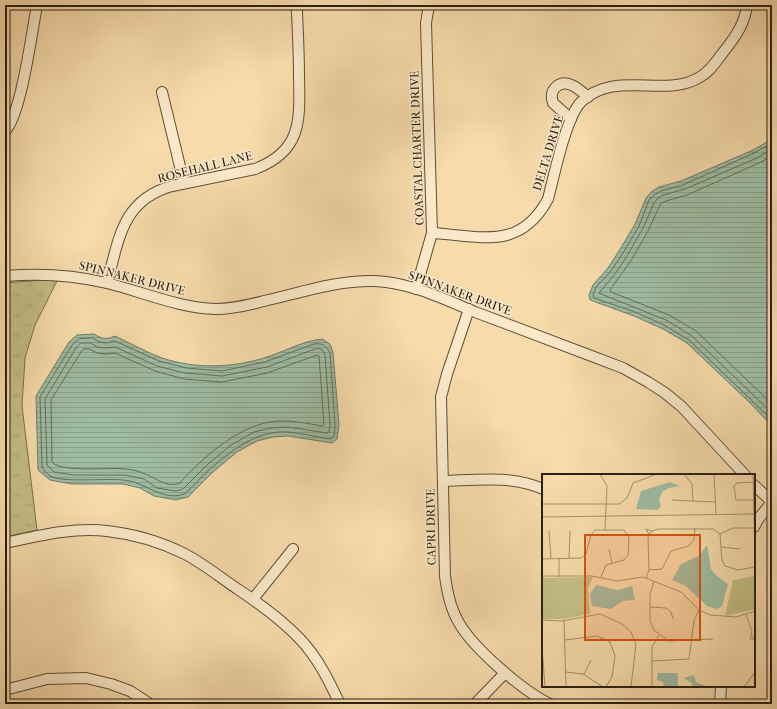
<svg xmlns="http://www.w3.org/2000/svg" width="777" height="709" viewBox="0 0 777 709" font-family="'IM FELL French Canon',serif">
<defs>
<pattern id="park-tufts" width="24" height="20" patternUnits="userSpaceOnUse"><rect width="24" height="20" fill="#c3be84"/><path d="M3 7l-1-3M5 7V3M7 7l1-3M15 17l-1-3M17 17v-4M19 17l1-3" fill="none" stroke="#a8a371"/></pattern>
<pattern id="water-rules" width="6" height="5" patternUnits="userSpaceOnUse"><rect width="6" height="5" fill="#9ebca3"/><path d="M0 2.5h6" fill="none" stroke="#88a18b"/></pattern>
</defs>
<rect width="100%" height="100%" fill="#f7dbab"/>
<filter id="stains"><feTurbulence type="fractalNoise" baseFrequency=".005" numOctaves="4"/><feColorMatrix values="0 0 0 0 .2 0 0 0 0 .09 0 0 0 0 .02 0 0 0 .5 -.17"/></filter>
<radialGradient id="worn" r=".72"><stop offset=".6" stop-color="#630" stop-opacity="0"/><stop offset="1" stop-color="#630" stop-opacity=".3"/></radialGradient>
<path fill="url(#park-tufts)" stroke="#776e4a" d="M41 280 57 281 35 325 25 358 22 406 37 530 5 537V283Z"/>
<g fill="url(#water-rules)" stroke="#707d69">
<path d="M772 139V426L750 403 687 343 663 329 634 316 590 300 589 295 593 285 608 268 619 251 635 224 646 198 651 192 659 187 681 181 753 150Z"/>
<path d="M94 334C102 339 106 340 115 336 130 343 146 352 162 358 196 369 230 368 264 358 284 352 302 341 322 339L330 344 333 352 339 425 337 439 332 443 288 436 273 437 257 441 237 452 213 472 188 497 176 500 154 496 140 488 123 484H72L50 480 38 470 36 396 69 342 77 335Z"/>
</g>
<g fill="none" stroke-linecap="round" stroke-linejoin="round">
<g stroke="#646e5a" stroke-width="1">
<path d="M772 143 754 153 683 185 661 191 654 195 649 200 639 226 623 253 611 271 596 287 593 295 594 298 635 312 664 325 689 340 772 420"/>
<path d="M772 149 757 158 685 189 663 195 657 199 654 203 643 228 627 256 615 274 599 293 601 294 666 320 692 336 772 413"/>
<path d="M772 156 759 163 687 195 666 201 661 203 648 231 632 259 610 290 611 292 669 315 696 331 772 404"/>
<path d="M93 338 99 342 106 343 115 341 159 361 186 368 222 371 265 362 314 344C322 343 326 345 330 353L335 425 334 436 330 439C316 437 302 433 288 432 257 430 232 450 210 469 205 473 188 492 184 494 162 502 144 481 123 480 106 478 63 483 50 476 47 474 44 470 42 467L40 397 72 345 79 339Z"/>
<path d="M81 343H91L97 347 106 348 115 347 157 366 185 373 222 376 267 367 315 349C320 348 323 349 325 355L330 425 329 432 327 433 288 427 271 428 254 432 231 445 207 465 183 489 176 491 157 488 144 479 125 475H73L54 472 47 465 45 399 76 348Z"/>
<path d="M84 349H89L97 353 106 354 115 353 155 371 184 379 222 382 267 373 317 355 319 356 324 425 322 426C305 423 287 419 270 422 237 427 201 459 180 483 165 488 157 478 145 474 139 471 131 469 124 469 109 467 62 473 52 462L51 400 81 352Z"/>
</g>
<defs>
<g id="minor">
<path d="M162 92 184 183"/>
<path d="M571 119 553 103C551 97 551 92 555 88 565 76 580 90 588 97"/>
<path d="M5 131C21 116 32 31 37 5"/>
<path d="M432 233C481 236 520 251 548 199 554 176 566 117 581 102 615 69 665 99 700 77 711 71 717 60 725 50 736 36 745 23 747 5"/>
<path d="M5 276C40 273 73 275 107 283 143 292 179 308 216 309 232 309 249 305 264 301 300 293 337 280 374 281 409 282 444 299 475 312 525 331 574 349 623 368L648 382 665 393 681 406 745 475"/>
<path d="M107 283C119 239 122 200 172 186L255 169C302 151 300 121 299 76 299 55 298 34 297 12L296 5"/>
<path d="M416 289 432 233 426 23 429 5"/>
<path d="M469 309 447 374 441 397 445 576C447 592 450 608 459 623 474 649 523 691 550 704"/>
<path d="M443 481C477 480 511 475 543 489"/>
<path d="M754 485 772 502"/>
<path d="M754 527 759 518 772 502"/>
<path d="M5 543C38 536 73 527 107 531 134 534 161 542 185 554 204 564 221 578 239 590 260 604 282 620 300 639 318 658 329 681 340 704"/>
<path d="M253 599 293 549"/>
<path d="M5 690 47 679 86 678 111 684 130 691 150 704"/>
<path d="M475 704 505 673"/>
<path d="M720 704 721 686"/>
</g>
</defs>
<use href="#minor" stroke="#5e4e38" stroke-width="12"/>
<use href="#minor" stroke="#fae8c8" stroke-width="10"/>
</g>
<g text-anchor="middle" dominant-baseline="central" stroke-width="3" stroke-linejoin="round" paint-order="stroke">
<g font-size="12" fill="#2b1f11" stroke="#fae8c8">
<text transform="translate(417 148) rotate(-92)">COASTAL CHARTER DRIVE</text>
<text transform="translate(548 153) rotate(-73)">DELTA DRIVE</text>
<text transform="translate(205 167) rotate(-14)">ROSEHALL LANE</text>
<text transform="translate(132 278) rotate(14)">SPINNAKER DRIVE</text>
<text transform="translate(460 293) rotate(20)">SPINNAKER DRIVE</text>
<text transform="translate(431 527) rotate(-91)">CAPRI DRIVE</text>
</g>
</g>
<g transform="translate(542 474)">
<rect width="213" height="213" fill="#f7dbab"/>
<path d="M213 102V135L183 142 191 106ZM51 103 46 114 48 140 21 145H0V104Z" fill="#c3be84"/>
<path d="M0 128 15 129 14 139 0 138Z" fill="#c3be84"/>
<path d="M128 8 138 12 127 14 120 18 117 26 119 33 115 36 94 35 99 17ZM165 71 169 95 174 101 186 110 180 132 175 135 165 132 144 112 130 106 139 90 157 82ZM54 111 76 116 90 112 93 126 81 127 69 135 50 132 48 120ZM116 199H136V213H122L121 208 115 206ZM152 201 154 208 166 213H151L150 209 141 204Z" fill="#9ebca3"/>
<path fill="none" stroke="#a5906d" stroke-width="1" d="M58 0 65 12 63 55M142 0 150 10 151 28M172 0 174 40M211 0 213 81M130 26 173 28M211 26H194L192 12 195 9 213 8M0 30H77L85 24 91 9 115 0M0 43 213 40M7 57 9 85M107 60 104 55 110 57M178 60 191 54H212M179 73 198 75M67 75 70 89M27 84 28 57M0 85 39 84 44 80 49 61 53 56H82L87 63 86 81 82 86 64 91 59 103M107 96 120 95 129 77 147 72 152 65 153 54M0 102H50L75 107 101 103 139 118 157 136 168 141 194 143 213 137M17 103V85M104 104 107 96 106 63 110 57 116 55H171L178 60 180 86 183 92 196 96 213 93M112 107 108 120V147L112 156 127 167 171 165M108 133 124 134 129 138 131 145M204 140 210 157 208 165H212L210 161M0 146 20 147 58 140 80 150 89 158 94 170 89 213M22 146 24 213M23 166 55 162 68 168 73 182 70 203 64 213M0 172 3 213M110 187 147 185 152 147 157 136M24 198 41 200 61 213M42 200 49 186M110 213V173L117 161M202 213 213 198"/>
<path fill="#d5530c" fill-opacity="0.15" stroke="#d5530c" stroke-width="2" d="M43 61H158V166H43Z"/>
<rect width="213" height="213" fill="none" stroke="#2b1f11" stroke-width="2"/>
</g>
<rect width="777" height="709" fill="none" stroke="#f7dbab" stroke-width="20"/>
<rect x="6" y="6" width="765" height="697" fill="none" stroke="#2b1f11" stroke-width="2"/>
<rect x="10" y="10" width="757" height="689" fill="none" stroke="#2b1f11"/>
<rect width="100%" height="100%" filter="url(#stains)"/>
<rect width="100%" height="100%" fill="url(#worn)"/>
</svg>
